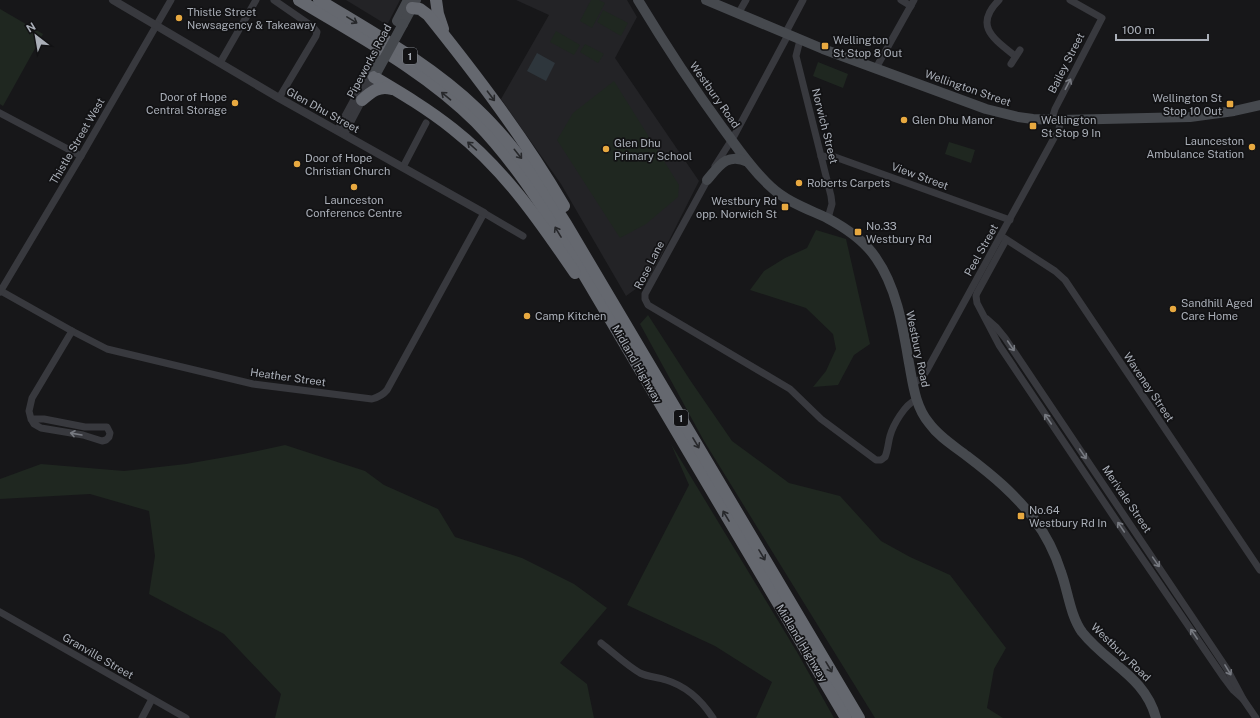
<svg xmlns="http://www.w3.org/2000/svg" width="1260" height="718" viewBox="0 0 1260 718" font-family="'Public Sans',sans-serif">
<rect width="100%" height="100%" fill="#171719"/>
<g fill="#232326">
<path d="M346 0H400L387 25Z"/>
<path d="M516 0H627L637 17 615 58 699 181 647 284 637 288 626 296 561 184 501 99 549 15Z"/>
</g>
<g fill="#1f2720">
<path d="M591 0H599L605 3 592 28 580 21Z"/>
<path d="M0 9 43 34 3 106 0 104Z"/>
<path d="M603 10 628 23 621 36 597 22Z"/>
<path d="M556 31 580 45 574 55 550 42Z"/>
<path d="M585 44 604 54 598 63 580 52Z"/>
<path d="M818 62 848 74 843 88 813 76Z"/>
<path d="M614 81 679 185 678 197 646 224 620 238 557 140 573 113Z"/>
<path d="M949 142 975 150 971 163 945 154Z"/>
<path d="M816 230 846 239 870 344 854 355 838 385 813 387 826 371 836 349 833 334 806 308 750 290 764 271 785 258 807 248Z"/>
<path d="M648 315 690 380 732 441 789 483 840 496 881 541 910 557 950 575 1006 648 994 669 987 708 1003 718H875L704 441 640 324Z"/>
<path d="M671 444 797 652 834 718H756L772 682 715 646 627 605 689 485Z"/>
<path d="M285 445 365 471 384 485 438 509 455 537 522 558 574 584 607 608 560 663 587 684 594 718H275L281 694 224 634 149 594 155 556 149 511 90 494 0 499V479L41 464 124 471 186 464 243 454Z"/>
</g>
<path fill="#2e363c" d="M537 53 555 63 546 81 527 71Z"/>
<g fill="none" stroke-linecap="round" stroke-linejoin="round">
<g stroke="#38393e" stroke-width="7">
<path d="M274 0 313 27 317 32 316 36 279 98"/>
<path d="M901 0 911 6"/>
<path d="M999 0C973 26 994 39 1015 56"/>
<path d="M738 14 746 0"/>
<path d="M785 34 803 0"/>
<path d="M800 40 796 56 831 196 832 204 828 218"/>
<path d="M220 63 256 0"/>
<path d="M1011 64 1020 50"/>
<path d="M876 68 914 0"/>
<path d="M0 113 81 156"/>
<path d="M1052 119 1055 109 1102 18 1070 0"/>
<path d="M821 156 835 157 1010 220"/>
<path d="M715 166 734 136 788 35"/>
<path d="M403 167 426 123"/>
<path d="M709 177 645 294V299L648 305 790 389 821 419 876 460H881L885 457C888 450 888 443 890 436 893 425 905 404 916 400"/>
<path d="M1001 236 1055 271 1065 280 1260 570"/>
<path d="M1006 240 977 293 976 296 977 303 999 345 1116 520 1224 678 1233 690 1243 699"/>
<path d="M1 291 72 331 107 349 253 384 372 399C379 397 383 395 387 390L484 213 523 236"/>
<path d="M0 292 81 156 171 0"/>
<path d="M987 319 996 327 1005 338 1227 669 1243 699 1256 718"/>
<path d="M913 383 921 379 927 370 1054 138 1059 130 1060 120"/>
<path d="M31 419H44L85 427H107L110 433 109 437 106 440 102 441 83 435 41 428 34 424 31 419 29 411 32 398 72 331"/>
<path d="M0 612 186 718"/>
<path d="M601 643C614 653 626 665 640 673 648 677 657 677 666 680 686 686 702 701 713 718"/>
<path d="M142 718 152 699"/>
</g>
<g stroke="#38393e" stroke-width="8">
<path d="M113 0 279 98 484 213"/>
<path d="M338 130 369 73"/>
<path d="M344 134 374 77"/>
</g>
<g stroke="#46494e" stroke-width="10">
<path d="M638 0C664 43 692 86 722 127 737 147 752 170 771 187 787 202 808 209 827 218 846 228 864 240 876 258 897 288 903 328 909 363 913 384 915 406 929 423 939 437 954 446 967 456 992 475 1015 494 1034 519 1046 535 1055 553 1061 572 1068 591 1070 615 1082 632 1107 664 1145 676 1156 718"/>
<path d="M706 0 823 49 986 109 1018 117 1033 119 1060 120 1190 117 1234 111 1260 105"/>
<path d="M397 21 408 0"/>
<path d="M403 24 416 0"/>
<path d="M378 70 374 77 369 73 379 54"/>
<path d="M707 180C719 166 727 152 748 162"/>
</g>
<g stroke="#65686f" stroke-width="12">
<path d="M299 0C360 37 425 71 476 122 512 159 540 202 567 246L846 718"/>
<path d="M319 0C373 33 430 64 477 109 512 142 540 182 566 224L859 718"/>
<path d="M436 0 438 14 443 29"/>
<path d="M412 8 420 9 428 15C477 76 524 138 564 206"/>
<path d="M374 77C401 93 428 109 453 129 504 169 539 220 575 273"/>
<path d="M362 100C371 92 379 85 392 89"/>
</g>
<path stroke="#46494e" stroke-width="10" d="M379 68 403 24"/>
</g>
<defs><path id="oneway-shaft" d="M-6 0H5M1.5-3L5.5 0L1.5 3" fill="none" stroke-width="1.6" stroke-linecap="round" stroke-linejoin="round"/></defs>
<g stroke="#27282b">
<use href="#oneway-shaft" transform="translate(352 20) rotate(31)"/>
<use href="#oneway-shaft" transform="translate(446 96) rotate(-140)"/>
<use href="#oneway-shaft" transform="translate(491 96) rotate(53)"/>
<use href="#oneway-shaft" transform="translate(472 146) rotate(-138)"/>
<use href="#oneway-shaft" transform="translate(518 154) rotate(51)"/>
<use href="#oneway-shaft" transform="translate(558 232) rotate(-121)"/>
<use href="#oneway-shaft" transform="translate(696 443) rotate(59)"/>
<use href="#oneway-shaft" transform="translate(726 516) rotate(-121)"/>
<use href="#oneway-shaft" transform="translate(762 555) rotate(59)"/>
<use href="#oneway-shaft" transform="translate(829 667) rotate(59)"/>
</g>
<g stroke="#777a81">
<use href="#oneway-shaft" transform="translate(1068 84) rotate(-63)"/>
<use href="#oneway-shaft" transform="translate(1011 346) rotate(56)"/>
<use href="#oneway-shaft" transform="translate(1048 419) rotate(-124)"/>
<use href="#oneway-shaft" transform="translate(76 434) rotate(-170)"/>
<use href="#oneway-shaft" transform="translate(1083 454) rotate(56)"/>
<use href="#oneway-shaft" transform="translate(1121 527) rotate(-124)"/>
<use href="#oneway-shaft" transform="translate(1156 562) rotate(55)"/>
<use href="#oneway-shaft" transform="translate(1194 634) rotate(-124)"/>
<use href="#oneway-shaft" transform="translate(1228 670) rotate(59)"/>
</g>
<g fill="#e8a940" stroke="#121214" stroke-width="1.5">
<circle cx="179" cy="18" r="4"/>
<rect x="821" y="42" width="8" height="8" rx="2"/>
<circle cx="235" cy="103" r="4"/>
<rect x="1226" y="100" width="8" height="8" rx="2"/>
<circle cx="904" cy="120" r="4"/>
<rect x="1029" y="122" width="8" height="8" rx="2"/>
<circle cx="1252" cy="147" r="4"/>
<circle cx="606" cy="149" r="4"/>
<circle cx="297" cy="164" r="4"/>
<circle cx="799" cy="183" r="4"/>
<circle cx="354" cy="187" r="4"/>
<rect x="781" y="203" width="8" height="8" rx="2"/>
<rect x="854" y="228" width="8" height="8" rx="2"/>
<circle cx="1173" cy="309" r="4"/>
<circle cx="527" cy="316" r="4"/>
<rect x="1017" y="512" width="8" height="8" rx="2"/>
</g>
<g text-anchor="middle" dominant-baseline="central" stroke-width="3.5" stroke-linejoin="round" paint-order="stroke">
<g fill="#121214" stroke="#7c8087" stroke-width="1">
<rect x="403" y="48" width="14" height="16" rx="3"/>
<rect x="674" y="410" width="14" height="16" rx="3"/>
</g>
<g font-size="10" font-weight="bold" fill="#aaafb8">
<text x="410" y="56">1</text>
<text x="681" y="418">1</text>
</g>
<g font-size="11" fill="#aaafb8" stroke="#121214" text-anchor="start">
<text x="187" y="12">Thistle Street<tspan x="187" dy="13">Newsagency &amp; Takeaway</tspan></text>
<text x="833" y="40">Wellington<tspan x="833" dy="13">St Stop 8 Out</tspan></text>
<text x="227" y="97" text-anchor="end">Door of Hope<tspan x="227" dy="13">Central Storage</tspan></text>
<text x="1222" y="98" text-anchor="end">Wellington St<tspan x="1222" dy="13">Stop 10 Out</tspan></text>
<text x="912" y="120">Glen Dhu Manor</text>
<text x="1041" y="120">Wellington<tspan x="1041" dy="13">St Stop 9 In</tspan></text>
<text x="1244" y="141" text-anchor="end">Launceston<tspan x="1244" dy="13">Ambulance Station</tspan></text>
<text x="614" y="143">Glen Dhu<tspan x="614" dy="13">Primary School</tspan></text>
<text x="305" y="158">Door of Hope<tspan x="305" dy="13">Christian Church</tspan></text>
<text x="807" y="183">Roberts Carpets</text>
<text x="354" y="200" text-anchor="middle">Launceston<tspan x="354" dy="13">Conference Centre</tspan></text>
<text x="777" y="201" text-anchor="end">Westbury Rd<tspan x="777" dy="13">opp. Norwich St</tspan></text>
<text x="866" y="226">No.33<tspan x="866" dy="13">Westbury Rd</tspan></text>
<text x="1181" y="303">Sandhill Aged<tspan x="1181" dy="13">Care Home</tspan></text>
<text x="535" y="316">Camp Kitchen</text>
<text x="1029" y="510">No.64<tspan x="1029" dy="13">Westbury Rd In</tspan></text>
</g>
<g font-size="11" fill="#aaafb8" stroke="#121214">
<text transform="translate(369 61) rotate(-62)">Pipeworks Road</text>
<text transform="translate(1066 63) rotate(-63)">Bailey Street</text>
<text transform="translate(968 88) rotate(19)">Wellington Street</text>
<text transform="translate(715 95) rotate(55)">Westbury Road</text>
<text transform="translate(323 110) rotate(29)">Glen Dhu Street</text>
<text transform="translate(825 126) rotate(76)">Norwich Street</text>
<text transform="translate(77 141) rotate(-60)">Thistle Street West</text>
<text transform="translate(920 176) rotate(20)">View Street</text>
<text transform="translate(981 250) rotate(-61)">Peel Street</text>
<text transform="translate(649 265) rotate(-63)">Rose Lane</text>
<text transform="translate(918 349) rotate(78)">Westbury Road</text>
<text transform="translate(637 364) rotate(60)">Midland Highway</text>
<text transform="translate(288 377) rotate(8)">Heather Street</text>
<text transform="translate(1149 387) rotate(56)">Waveney Street</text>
<text transform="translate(1127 499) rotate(56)">Merivale Street</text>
<text transform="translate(802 643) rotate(59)">Midland Highway</text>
<text transform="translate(1121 652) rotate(44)">Westbury Road</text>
<text transform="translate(98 656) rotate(30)">Granville Street</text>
</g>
</g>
<g transform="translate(36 36) rotate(329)" stroke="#121214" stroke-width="3" paint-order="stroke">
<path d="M0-3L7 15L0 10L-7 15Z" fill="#aaafb8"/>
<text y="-6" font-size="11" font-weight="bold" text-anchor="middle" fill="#aaafb8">N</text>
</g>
<path d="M1116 34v6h92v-6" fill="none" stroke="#aaafb8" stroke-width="2"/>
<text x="1122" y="34" font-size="12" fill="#aaafb8" stroke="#121214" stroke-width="3" paint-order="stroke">100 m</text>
</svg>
